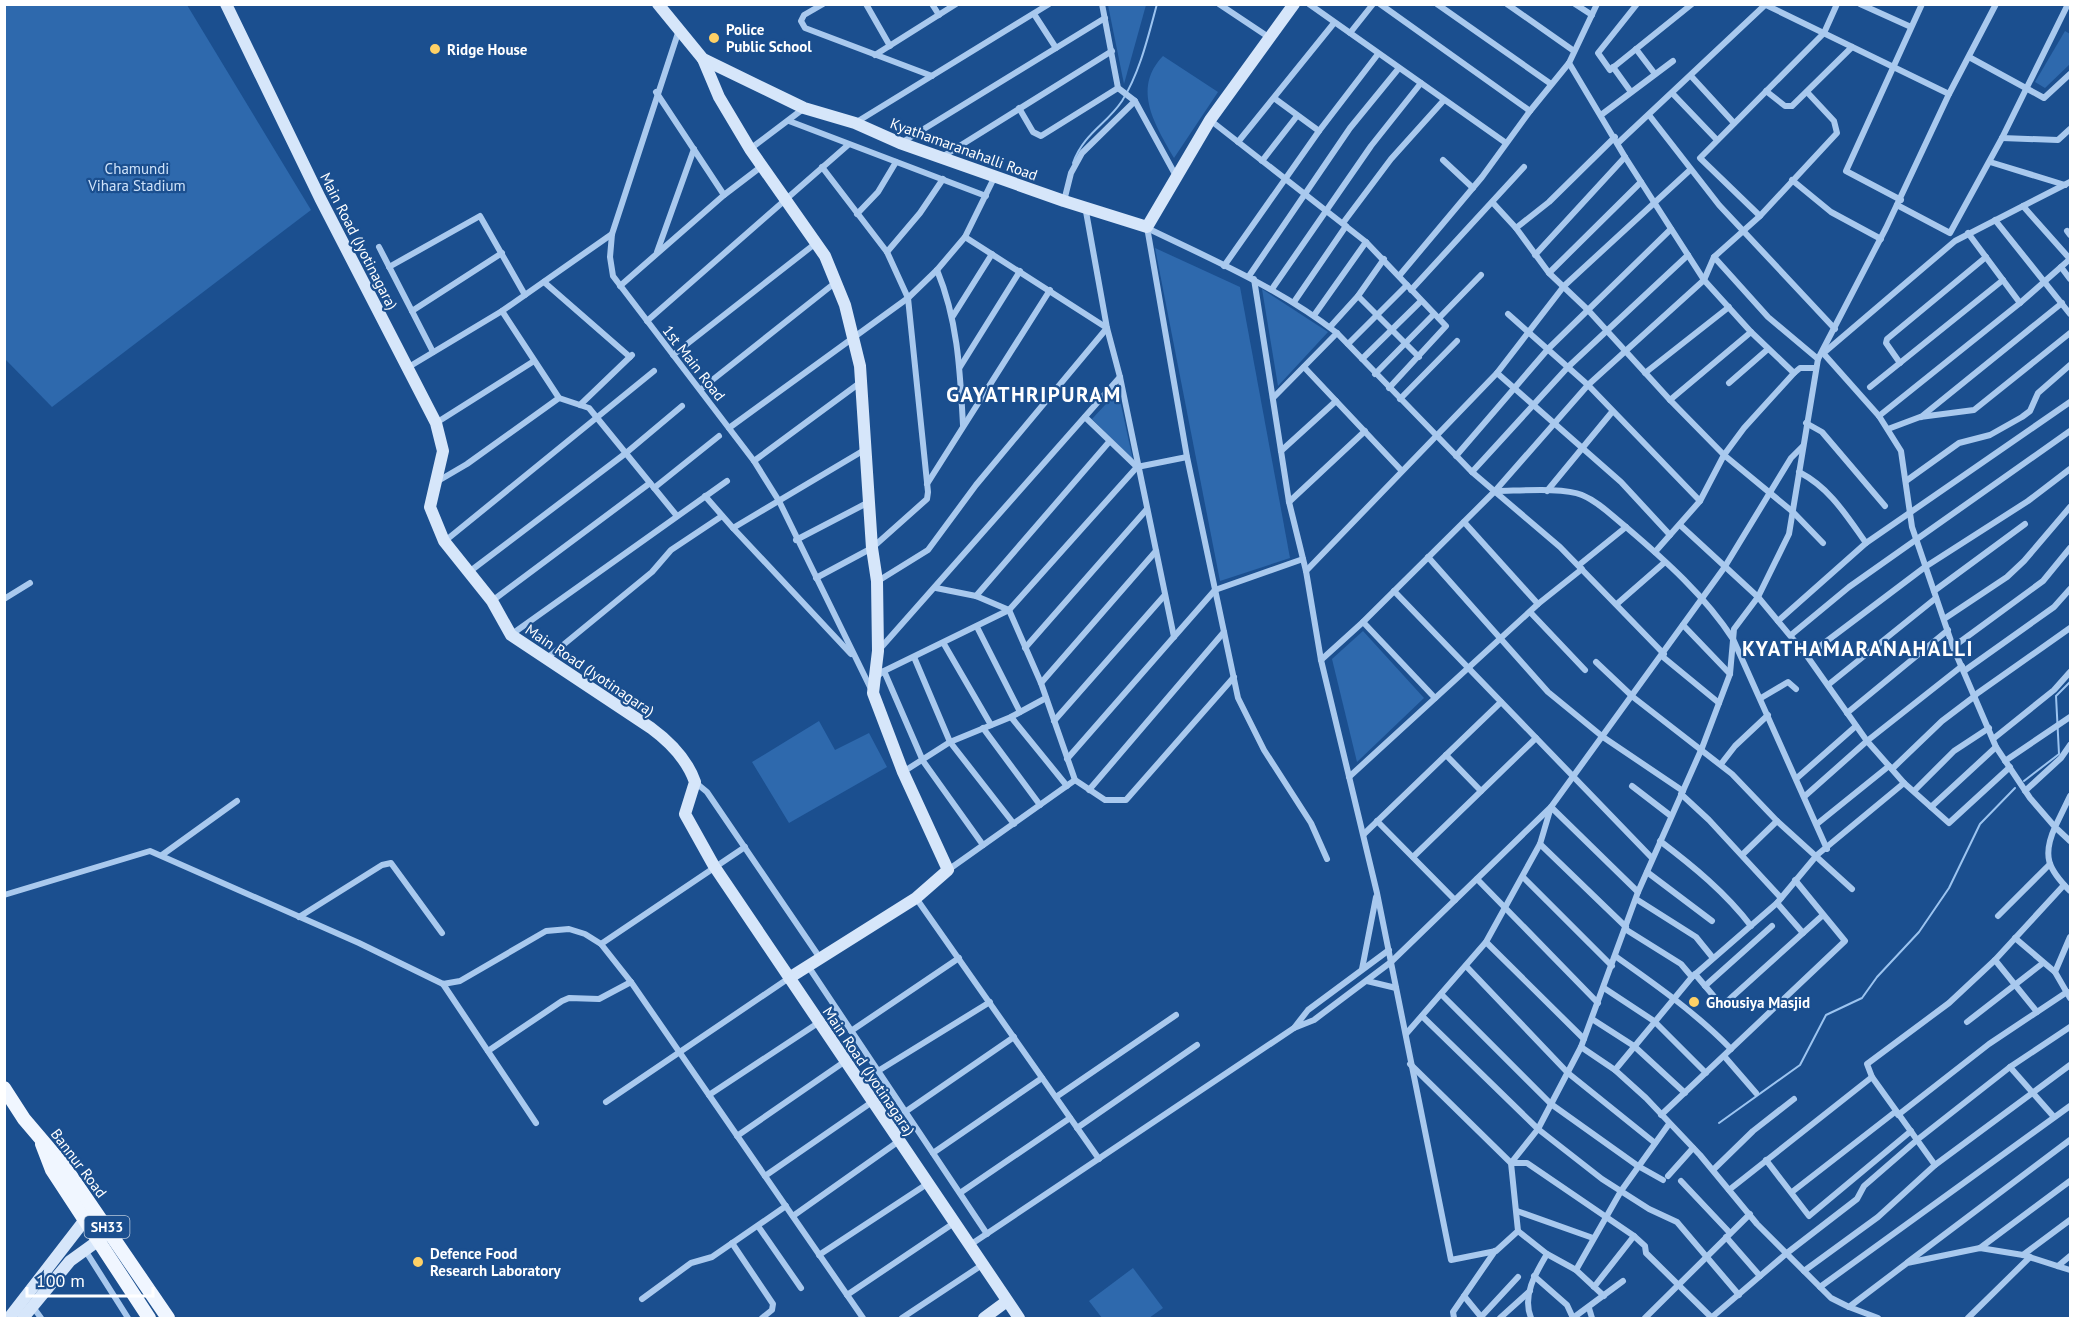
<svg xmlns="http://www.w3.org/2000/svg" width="2075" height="1323" viewBox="0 0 2075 1323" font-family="'PT Sans',sans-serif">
<rect width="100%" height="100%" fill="#1b4f8f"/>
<g fill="#2e69ad">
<path d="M4 5H187L311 210 52 407 5 359Z"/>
<path d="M1108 5H1146L1124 84Z"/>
<path d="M2065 31 2070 34V64L2045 88 2035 82Z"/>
<path d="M1163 56 1218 92 1174 158C1156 126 1131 89 1163 56Z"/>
<path d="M1155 248 1240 287 1290 558 1220 581Z"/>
<path d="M1262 289 1328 332 1278 386Z"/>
<path d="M1118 391 1133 460 1092 419Z"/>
<path d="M1363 631 1424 698 1357 762 1332 659Z"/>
<path d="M819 721 835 750 869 733 887 767 789 823 752 762Z"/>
<path d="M1133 1268 1163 1308 1149 1318H1102L1089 1301Z"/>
</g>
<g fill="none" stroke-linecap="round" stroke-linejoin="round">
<g stroke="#9cc4f0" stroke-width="2">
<path d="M1073 163C1084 133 1106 125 1122 101 1140 72 1148 37 1157 4"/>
<path d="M2024 781 2059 754 2056 696 2070 682"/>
<path d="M1719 1123 1800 1065 1826 1015 1862 998 1877 977 1919 932 1949 888 1980 824 2015 788"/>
</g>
<g stroke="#a9c9ee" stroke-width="6">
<path d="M823 4 804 15 801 21 805 28 932 76"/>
<path d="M866 4 890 46"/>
<path d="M932 4 939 15"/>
<path d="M1102 4 1118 88 1135 101 1176 176"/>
<path d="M1219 4 1270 38"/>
<path d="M1309 4 1506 143"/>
<path d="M1380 4 1530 111"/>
<path d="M1437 4 1551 84"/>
<path d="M1507 4 1574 51"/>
<path d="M1575 4 1592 15"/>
<path d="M1637 4 1598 53 1610 70 1692 4"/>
<path d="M1764 4 1949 94"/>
<path d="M1860 4 1911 27"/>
<path d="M1034 14 1056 48"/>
<path d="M679 30 612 234 610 257 613 276 754 461 779 501 871 689"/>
<path d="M1350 33 1373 4"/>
<path d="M1636 49 1655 74"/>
<path d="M875 55 956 4"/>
<path d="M1969 57 2044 98 2070 74"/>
<path d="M1569 63 1625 157 1704 280 1751 332 1794 373 1800 368H1815"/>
<path d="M1613 67 1631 92"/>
<path d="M1691 76 1734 123"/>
<path d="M1766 91 1785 106H1792L1852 47"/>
<path d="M656 92 724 195"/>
<path d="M1673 94 1717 140"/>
<path d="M1274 98 1319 131"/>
<path d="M1019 108 1033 132 1041 136 1118 88"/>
<path d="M1601 115 1673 61"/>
<path d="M1649 115 1719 205 1835 329"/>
<path d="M1210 120 1366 242 1446 326 1389 388"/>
<path d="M789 121 986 196"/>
<path d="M855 123 1049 4"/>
<path d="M2002 138 2058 140 2070 129"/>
<path d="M1238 142 1334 23"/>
<path d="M901 143 1105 18"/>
<path d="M1618 143 1765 5"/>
<path d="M750 149 803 109"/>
<path d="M942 157 1112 51"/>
<path d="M1443 160 1473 188"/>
<path d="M1262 161 1297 116"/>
<path d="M1990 162 2065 185"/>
<path d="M1792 180 1831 212 1881 239"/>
<path d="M1901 200 1846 171 1922 4"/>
<path d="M1064 201 1071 173 1082 153 1135 101"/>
<path d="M1493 203 1516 228 1549 273 1588 310 1670 400 1724 455 1793 512 1823 543"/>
<path d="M1897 205 1950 233 2002 138 2068 4"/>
<path d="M1085 206 1107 328 1120 377 1174 637"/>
<path d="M857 214 878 192 896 162"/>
<path d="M1760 216 1700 158 1824 33 1837 4"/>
<path d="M1995 220 2070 314"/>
<path d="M1343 223 1391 159 1444 100"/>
<path d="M1147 227 1187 457 1238 698 1264 750 1311 823 1327 859"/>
<path d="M1147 228C1213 260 1279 288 1337 333L1472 472 1560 547 1664 654"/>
<path d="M1516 228 1549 202 1615 137"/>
<path d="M2067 231 2070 235"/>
<path d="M1968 233 2020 303"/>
<path d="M379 247 433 352"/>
<path d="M657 252 694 149"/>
<path d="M887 252 920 213 943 179"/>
<path d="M1535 255 1625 157"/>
<path d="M1714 257 1768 317 1818 359"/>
<path d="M1224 266 1319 131 1378 54"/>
<path d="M389 267 480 216 525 295"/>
<path d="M2061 267 2070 279"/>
<path d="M937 270C958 321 960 371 963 425"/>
<path d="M1549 273 1641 182"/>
<path d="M1249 276 1350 128 1399 68"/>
<path d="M1399 276 1482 177 1530 111 1569 63 1597 4"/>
<path d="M1254 279 1289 502 1306 571 1321 660 1377 893 1451 1260 1496 1251 1518 1231 1511 1163 1538 1129 1581 1047 1638 892 1702 748 1730 674 1734 629 1758 597 1789 534 1818 359 1886 228 1949 94 1996 4"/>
<path d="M544 282 630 357"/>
<path d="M620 286 724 195 762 166"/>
<path d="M1272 289 1371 146 1421 83"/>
<path d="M1411 290 1524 167"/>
<path d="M1358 296 1419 357"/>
<path d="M1294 302 1346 226"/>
<path d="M412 311 502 253"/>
<path d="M502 311 559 398 589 408 677 516"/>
<path d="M1315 314 1366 242"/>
<path d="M1508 314 1588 385 1700 501"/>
<path d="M953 316 992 254"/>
<path d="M1439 318 1481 275"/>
<path d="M647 321 848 145"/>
<path d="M1330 327 1358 296 1384 259"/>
<path d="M1348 344 1407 285"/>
<path d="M1826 351 1955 241 2070 182"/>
<path d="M1823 353 1879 416 1901 451 1912 527 1953 647 1996 747 2030 798 2055 827C2042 856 2048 869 2070 891"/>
<path d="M673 355 816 243"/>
<path d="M1362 359 1421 301"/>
<path d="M1900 363 1886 343 1887 339 1986 257"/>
<path d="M960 367 1020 271"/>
<path d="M1304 367 1401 470"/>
<path d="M407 368 502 311 612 234"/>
<path d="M1497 373 1621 482 1670 535"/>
<path d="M1645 373 1729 307"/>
<path d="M1375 374 1434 314"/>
<path d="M1729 383 1768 349"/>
<path d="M1870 387 2003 280"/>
<path d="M701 389 836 282"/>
<path d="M1273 398 1337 333"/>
<path d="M1400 399 1457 341"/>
<path d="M1670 400 1751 332"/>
<path d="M580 405 632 355"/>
<path d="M1879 416 2020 303 2070 259 2023 206"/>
<path d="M1085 417 1136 466"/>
<path d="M1921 417 2062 303"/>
<path d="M436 423 534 361"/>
<path d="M1806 423 1822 432 1885 506"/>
<path d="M729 428 908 298 937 270 965 237 995 176"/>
<path d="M1888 429 1920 417 1974 410 2070 333"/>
<path d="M1281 451 1336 401"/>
<path d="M1456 456 1548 349 1671 229"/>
<path d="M754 461 861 382"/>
<path d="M1472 472 1568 367 1688 255"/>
<path d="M1799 472C1830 488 1846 515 1866 543"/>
<path d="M438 481 467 464 559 398"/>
<path d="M1906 481 1959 443 1990 435 2022 417 2030 411 2038 393 2070 365"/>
<path d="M927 484 1050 290"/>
<path d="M654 488 719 436"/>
<path d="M1496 491C1517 491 1564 487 1582 495 1599 502 1612 516 1626 527 1666 561 1705 596 1733 639L1827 849"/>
<path d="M1547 491 1612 412"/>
<path d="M705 496 733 528 851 654"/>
<path d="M1289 502 1365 431"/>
<path d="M1464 522 1538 604"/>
<path d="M1680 525 1758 597 1807 656 1867 741 1904 783 1949 823 2010 767"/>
<path d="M733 528 866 449"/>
<path d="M796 540 869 502"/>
<path d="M445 541 654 371"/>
<path d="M1655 552 1700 501 1724 455 1744 428 1794 373"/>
<path d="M1428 557 1548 692 1603 737 1683 791"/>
<path d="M1579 565 1626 527"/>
<path d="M1306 571 1497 373 1564 286 1690 170"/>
<path d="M469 572 626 453 682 406"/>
<path d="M816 578 872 548 927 499 928 492 908 298 887 252 822 167"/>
<path d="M878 581 928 550 976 485 1107 328 965 237"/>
<path d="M936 588 976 596 1009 610 1041 683 1075 780 1105 800H1126L1234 677"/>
<path d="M1394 591 1652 858"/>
<path d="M1934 591 2025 524"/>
<path d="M976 596 1109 442"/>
<path d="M4 599 30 583"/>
<path d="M492 601 650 483"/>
<path d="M1618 603 1665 562"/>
<path d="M1530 612 1585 670"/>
<path d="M1944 619 2007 577 2024 561 2070 507"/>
<path d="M1778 621 1866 543 2070 402"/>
<path d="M1363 622 1435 698"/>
<path d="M1683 625 1730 674"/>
<path d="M977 627 1020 712"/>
<path d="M512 634 727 481"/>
<path d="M1791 635 1849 587 2070 431"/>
<path d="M944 644 991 725"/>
<path d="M1953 647 2043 581 2070 548"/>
<path d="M1025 648 1147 509"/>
<path d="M878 651 1120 377"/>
<path d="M1807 656 1925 567 2028 501 2070 469"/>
<path d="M914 657 950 742 1014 824"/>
<path d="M1663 657 1719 703"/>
<path d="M546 659 652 572 671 550 722 516"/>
<path d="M1321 660 1363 622 1495 491 1588 385 1704 280 1714 257 1760 216 1837 133 1834 121 1807 92"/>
<path d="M1596 662 1633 697 1732 774 1777 821 1852 889"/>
<path d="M884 671 923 761 983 845"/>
<path d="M1964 671 2054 607 2070 589"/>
<path d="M875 678 884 671 1009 610 1137 467 1187 457"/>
<path d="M1041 683 1156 551"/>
<path d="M1828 685 1936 598"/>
<path d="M1975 695 2070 628"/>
<path d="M1761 698 1788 682 1796 689"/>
<path d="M1847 713 1948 630"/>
<path d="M1011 717 1067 786"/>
<path d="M1054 721 1164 596"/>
<path d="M983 728 1040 805"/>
<path d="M1993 739 2054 690 2070 672"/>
<path d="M1446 755 1481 791"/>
<path d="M1067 759 1215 590 1303 559"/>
<path d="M2005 761 2070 717"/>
<path d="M1721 764 1735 746 1768 715"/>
<path d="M1892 769 1942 721 1975 696"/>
<path d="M903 772 950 742 1011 717 1046 698"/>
<path d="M1349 777 1538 604 1582 569"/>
<path d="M1797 778 1856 726"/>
<path d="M695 782 707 792 820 958"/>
<path d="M1632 786 1671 816"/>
<path d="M1089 790 1224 632"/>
<path d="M1914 791 1954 751 1989 728"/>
<path d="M2025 791 2061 758 2070 745"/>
<path d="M1681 794 1709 820 1781 898"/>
<path d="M1805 796 1867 741 1962 666"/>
<path d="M2070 796 2055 827 2070 841"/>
<path d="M1931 807 1996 747"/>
<path d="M1377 821 1455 900"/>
<path d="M1817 824 1889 766"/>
<path d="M1364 834 1501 702"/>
<path d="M1660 841C1693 866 1726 893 1751 926"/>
<path d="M1540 844 1626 927"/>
<path d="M162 855 237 801"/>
<path d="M1742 855 1777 821"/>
<path d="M1413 857 1536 738"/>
<path d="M948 870 1075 780"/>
<path d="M1647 872 1712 921"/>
<path d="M1523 877 1612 966"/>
<path d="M1477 879 1598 1003"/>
<path d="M4 895 150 851 359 943 443 984 460 981 546 931 569 929 585 934 601 944 631 982 863 1318"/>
<path d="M916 898 1099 1159"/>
<path d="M1636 899 1696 937 1713 958"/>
<path d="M1777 903 1803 933"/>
<path d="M1998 916 2050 864"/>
<path d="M299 917 382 865 391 863 442 933"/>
<path d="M1625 929 1681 964 1692 977"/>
<path d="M2070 937 2055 972 2070 998"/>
<path d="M2015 938 2055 972"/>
<path d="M1486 942 1584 1039"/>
<path d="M601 944 745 847"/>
<path d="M1389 950 1308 1010 1294 1028 1314 1020 1391 962 1551 807 1724 568 1791 458 1803 446"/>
<path d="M1615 956C1656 985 1696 1013 1731 1049"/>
<path d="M1995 960 2037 1012"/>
<path d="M808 966 987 1234"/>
<path d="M1466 966 1568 1073 1655 1143"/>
<path d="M1362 969 1376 897"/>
<path d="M1695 974 1722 1006 1823 915"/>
<path d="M1367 981 1396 988"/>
<path d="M443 984 536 1123"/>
<path d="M1705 986 1772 926"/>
<path d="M1604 988 1654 1021 1706 1073"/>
<path d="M1441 994 1551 1104 1638 1166 1663 1180"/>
<path d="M1422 1016 1538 1129 1602 1179 1649 1209 1677 1222 1739 1295"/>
<path d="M1592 1019 1634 1046 1685 1093"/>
<path d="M1967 1022 2043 963"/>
<path d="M851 1031 959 958"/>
<path d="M1406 1034 1486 942 1540 844 1551 807 1638 892"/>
<path d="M1581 1047 1615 1070 1646 1098 1700 1155 1757 1224 1831 1298 1849 1307 1907 1263 1980 1248 2023 1255 2070 1270"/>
<path d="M488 1051 562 1001 569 998 599 999 631 982"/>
<path d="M1724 1056 1756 1093"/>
<path d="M1410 1064 1511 1163H1527L1634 1236 1645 1246 1646 1253 1712 1318"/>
<path d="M2010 1067 2054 1117"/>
<path d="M1615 1070 1692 977 1777 903 1817 855 1904 783"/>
<path d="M878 1071 990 1002"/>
<path d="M709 1095 818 1023"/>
<path d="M1056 1097 1176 1015"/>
<path d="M606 1102 789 978"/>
<path d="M905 1112 1014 1037"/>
<path d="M1661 1115 1845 941 1795 880"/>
<path d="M1898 1115 1989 1044 2067 992"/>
<path d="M1077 1128 1197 1045"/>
<path d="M737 1136 844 1062"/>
<path d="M933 1153 1042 1078"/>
<path d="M1766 1160 1809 1216 1911 1131"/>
<path d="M1935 1165 1872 1077 1867 1064 1949 1003 1995 960 2064 885"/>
<path d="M1713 1170 1753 1131 1794 1099"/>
<path d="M765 1176 872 1102"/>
<path d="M1668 1176 1693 1148"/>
<path d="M1681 1181 1730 1233"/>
<path d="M1729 1190 1872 1077"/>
<path d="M1792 1192 1895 1112"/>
<path d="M960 1193 1070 1118"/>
<path d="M1517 1211 1593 1238"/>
<path d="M793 1216 899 1141"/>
<path d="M758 1226 801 1288"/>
<path d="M1518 1231 1547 1254 1576 1270 1604 1296"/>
<path d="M1726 1237 1760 1276"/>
<path d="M732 1243 773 1304 772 1310 762 1318"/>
<path d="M970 1245 1294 1028"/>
<path d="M1980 1248 2070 1181"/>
<path d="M85 1250 128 1318"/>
<path d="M819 1255 927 1184"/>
<path d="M2023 1255 2070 1220"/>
<path d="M1908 1262 2070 1140"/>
<path d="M2058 1266 2070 1256"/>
<path d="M1576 1270 1621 1191 1669 1124"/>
<path d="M1804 1271 1878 1217 1935 1165 2070 1065"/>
<path d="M1534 1276 1567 1305 1573 1318"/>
<path d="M1594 1287 1634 1236"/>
<path d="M1820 1287 2070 1106"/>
<path d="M847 1295 954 1223"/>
<path d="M1464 1296 1482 1318"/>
<path d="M642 1299 691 1263 712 1257 786 1206"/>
<path d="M33 1307 41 1318"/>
<path d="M1849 1307 1878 1318"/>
<path d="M1589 1308 1592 1318"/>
<path d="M1481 1317 1518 1277"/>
<path d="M902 1318 982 1265"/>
<path d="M1454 1318 1453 1312 1495 1251"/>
<path d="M1500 1318 1530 1291"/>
<path d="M1531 1318C1522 1296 1535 1274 1547 1254"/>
<path d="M1573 1318 1623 1281"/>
<path d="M1645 1318 1750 1214"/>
<path d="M1711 1318 1787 1253 1857 1199 1864 1186 1917 1140 2010 1067 2070 1027"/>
<path d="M1968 1318 2030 1257"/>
</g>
<g stroke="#d6e6fa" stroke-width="12">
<path d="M226 4 320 198 436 423 443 451 430 507 444 541 492 601 511 635 651 728C670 742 687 759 695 782L685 814 714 866 1019 1318"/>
<path d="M658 4 703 59 804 108 855 123 900 143 1064 201 1147 227 1210 120 1294 4"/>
<path d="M703 59 719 97 750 149 825 256 845 305 860 366 872 548 877 581 878 651 873 693 903 772 948 870 916 898 789 978"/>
<path d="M9 1318 84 1221"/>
<path d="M23 1318 70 1261 106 1235"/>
<path d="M984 1318 1007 1301"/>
</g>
<g stroke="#f0f6ff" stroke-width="14">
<path d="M4 1088 24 1119 64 1166 168 1318"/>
<path d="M42 1144 52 1170 149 1318"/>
</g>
</g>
<g fill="#ffd166" stroke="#1b4f8f" stroke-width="2">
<circle cx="714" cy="38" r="6"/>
<circle cx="435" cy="49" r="6"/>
<circle cx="1694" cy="1002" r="6"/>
<circle cx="418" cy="1262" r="6"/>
</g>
<g text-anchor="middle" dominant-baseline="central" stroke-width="4.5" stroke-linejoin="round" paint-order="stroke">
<rect fill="#1b4f8f" stroke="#bbcadd" stroke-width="1.5" x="84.5" y="1216" width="45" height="22" rx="4.5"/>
<g font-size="14" font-weight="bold" fill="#fff">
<text x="107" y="1227">SH33</text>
</g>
<g font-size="15" font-weight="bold" fill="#fff" stroke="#1b4f8f" text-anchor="start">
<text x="726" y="29">Police<tspan x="726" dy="17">Public School</tspan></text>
<text x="447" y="49">Ridge House</text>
<text x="1706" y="1002">Ghousiya Masjid</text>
<text x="430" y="1253">Defence Food<tspan x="430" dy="17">Research Laboratory</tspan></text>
</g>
<g font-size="15" fill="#fff" stroke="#1b4f8f">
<text transform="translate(964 149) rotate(20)">Kyathamaranahalli Road</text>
<text transform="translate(359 241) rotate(63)">Main Road (Jyotinagara)</text>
<text transform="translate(694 363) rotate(52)">1st Main Road</text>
<text transform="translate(590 670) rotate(34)">Main Road (Jyotinagara)</text>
<text transform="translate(869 1071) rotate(56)">Main Road (Jyotinagara)</text>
<text transform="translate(79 1163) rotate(53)">Bannur Road</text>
</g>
<g font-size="15" fill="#cfe3fa" stroke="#1b4f8f">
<text x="137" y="168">Chamundi<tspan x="137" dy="17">Vihara Stadium</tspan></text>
</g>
<g font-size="21" font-weight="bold" letter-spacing="1.5" fill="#fff" stroke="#1b4f8f">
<text x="1034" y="394">GAYATHRIPURAM</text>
<text x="1858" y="648">KYATHAMARANAHALLI</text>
</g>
</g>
<rect width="2075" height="1323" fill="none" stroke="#ffffff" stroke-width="12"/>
<path d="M27 1287v9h126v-9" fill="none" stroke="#ffffff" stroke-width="3"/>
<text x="36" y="1287" font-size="18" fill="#ffffff" stroke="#1b4f8f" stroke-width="4.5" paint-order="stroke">100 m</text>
</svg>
